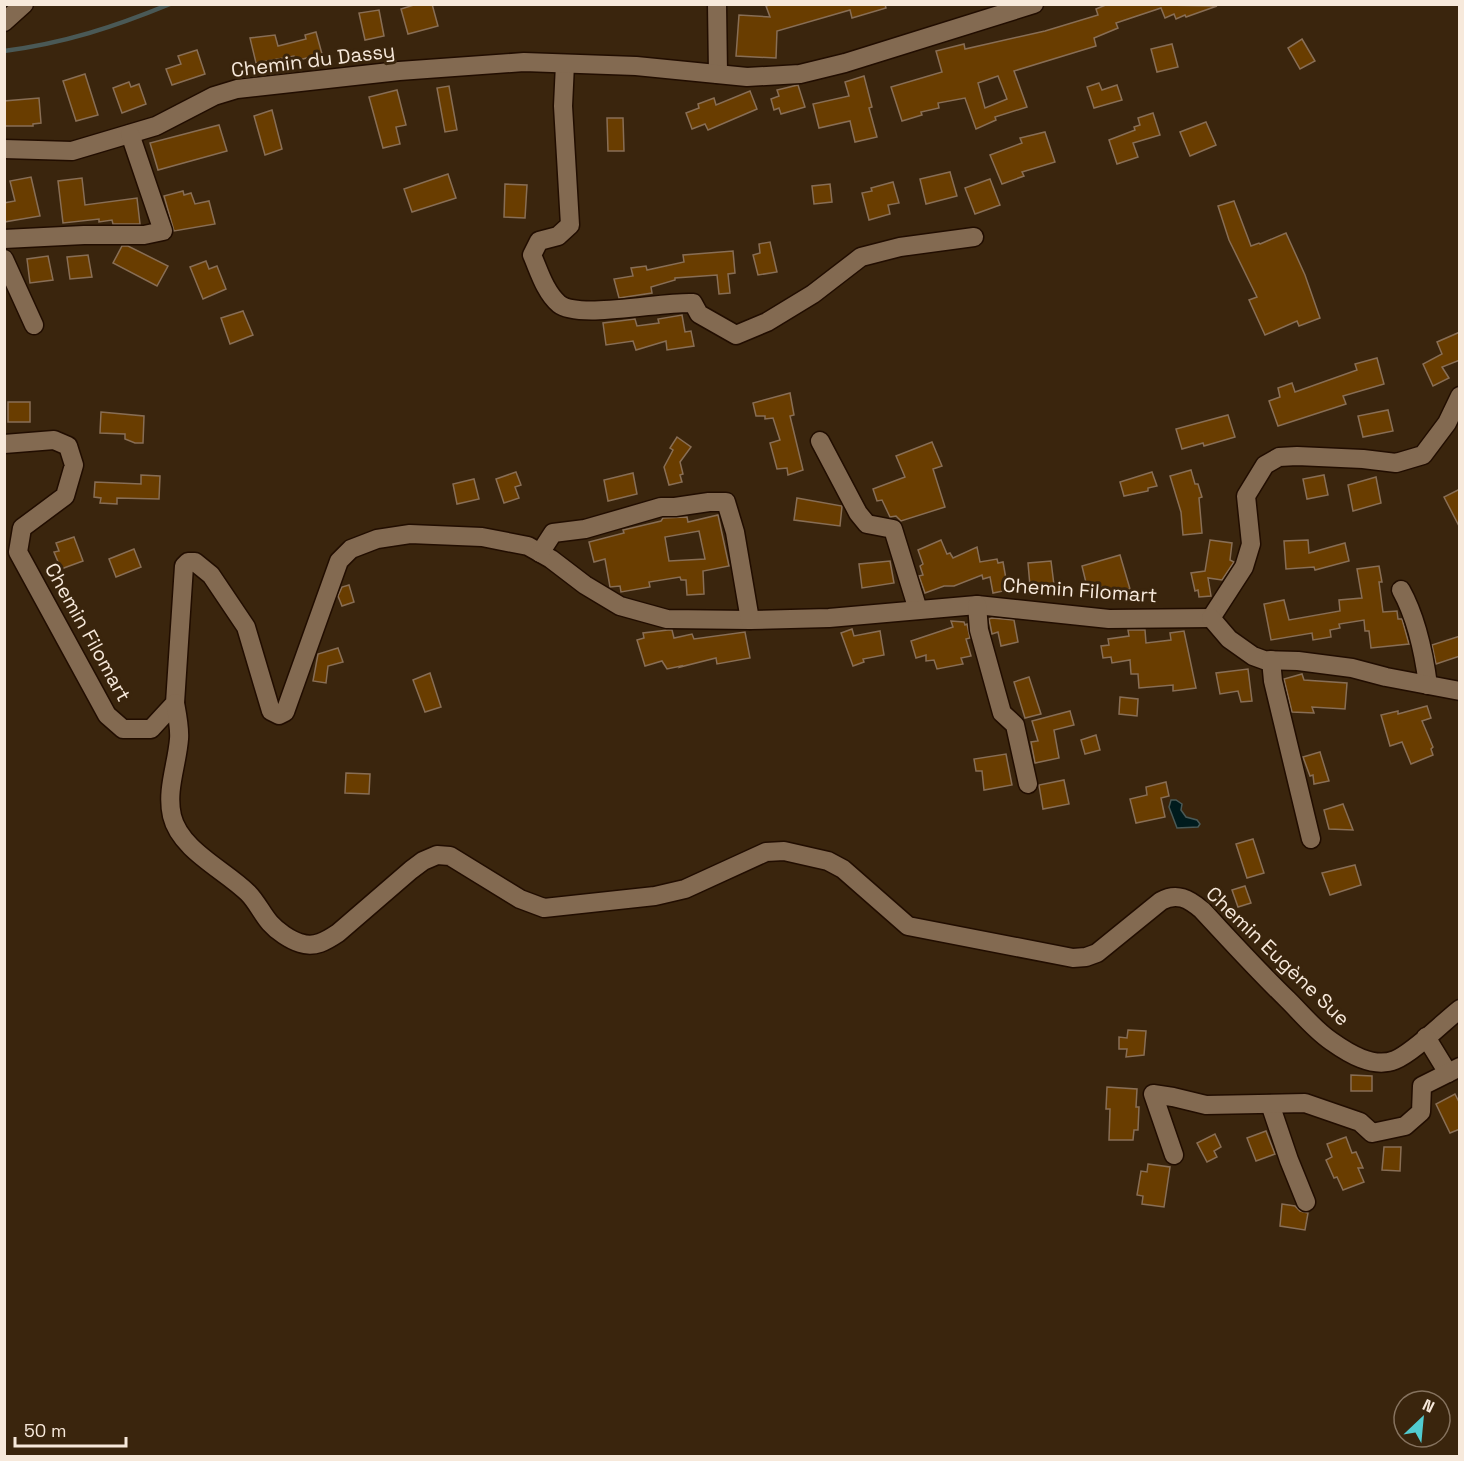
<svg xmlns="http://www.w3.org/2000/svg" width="1464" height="1461" viewBox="0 0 1464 1461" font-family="'Space Grotesk',sans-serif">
<rect width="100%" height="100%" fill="#3a250d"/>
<path fill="#001b1d" stroke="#4a5956" stroke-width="1.5" d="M1171 800H1176L1182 804 1181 810 1186 817 1197 820 1200 824 1198 827 1177 828 1169 807Z"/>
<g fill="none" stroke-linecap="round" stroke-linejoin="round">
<path stroke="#4a5956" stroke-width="4.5" d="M4 51C65 43 114 27 170 4"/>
</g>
<g fill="#693d00" stroke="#886e55" stroke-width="1.5" fill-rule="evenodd">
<path d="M417 4H432L438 26 408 34 401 9Z"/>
<path d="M773 4H885L886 8 852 18 850 10 777 31 776 58 736 56 739 15 770 17 766 6Z"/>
<path d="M1108 4 1217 6 1186 17 1185 15 1176 19 1174 14 1165 18 1161 8 1116 23 1118 28 1094 38 1096 46 1014 71 1027 107 995 117 996 120 976 129 965 98 938 103 939 108 921 112 922 115 902 121 891 87 942 72 936 51 964 44 965 49 1045 31 1098 15 1096 9ZM998 76 1007 99 985 108 978 83Z"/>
<path d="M379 10 384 36 365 40 359 13Z"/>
<path d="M316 32 322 54 295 61 294 56 256 63 250 38 275 35 278 46 306 39 305 35Z"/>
<path d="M1302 39 1315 61 1300 69 1288 48Z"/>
<path d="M1172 44 1178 67 1157 72 1151 49Z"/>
<path d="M197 50 205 74 172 85 166 69 181 64 178 56Z"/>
<path d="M85 74 98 115 76 121 63 81Z"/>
<path d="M864 76 872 107 869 108 877 137 855 142 850 121 819 128 813 104 849 96 845 82Z"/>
<path d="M129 82 131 87 139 84 146 104 122 113 113 88Z"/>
<path d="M1099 83 1102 90 1117 85 1122 100 1094 108 1087 87Z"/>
<path d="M798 85 805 107 781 114 779 108 774 110 771 99 779 96 777 90Z"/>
<path d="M449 86 457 130 445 132 437 88Z"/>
<path d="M397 90 406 125 396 127 400 144 383 148 369 97Z"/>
<path d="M750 91 757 109 708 130 705 124 692 129 686 113 699 108 698 104 714 98 716 105Z"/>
<path d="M39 98 41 123 33 124V126H4V101Z"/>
<path d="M272 110 282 149 265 155 254 116Z"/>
<path d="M1153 113 1160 135 1133 143 1138 157 1117 164 1109 140 1135 130 1134 127 1140 125 1138 118Z"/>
<path d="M607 118H623L624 151H608Z"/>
<path d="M1206 122 1216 145 1190 156 1180 132Z"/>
<path d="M219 125 227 151 158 170 150 143Z"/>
<path d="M1045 132 1055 162 1022 172 1024 176 1002 184 990 155 1022 143 1020 138Z"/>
<path d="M950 172 957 196 926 204 920 179Z"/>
<path d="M448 174 456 198 412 212 404 189Z"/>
<path d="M31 177 40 216 4 222V203L15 201 10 181Z"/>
<path d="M82 178 85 205 137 198 140 224H113L112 220 99 222V219L63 223 58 181Z"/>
<path d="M990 179 1000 205 975 214 965 188Z"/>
<path d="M893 182 899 203 888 205 890 214 869 220 862 193 872 191 871 188Z"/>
<path d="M505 184 527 185 525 218 504 217Z"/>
<path d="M830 184 832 202 814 204 812 186Z"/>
<path d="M183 191 184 195 191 193 195 204 209 201 215 224 174 231 164 196Z"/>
<path d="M1234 201 1251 246 1259 243 1260 244 1286 233 1305 275 1320 318 1299 326 1297 321 1265 335 1249 300 1257 297 1229 240 1218 206Z"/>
<path d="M770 242 777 272 758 275 753 255 760 253 759 244Z"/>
<path d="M122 246H128L168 266 157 286 113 263Z"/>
<path d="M733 251 735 273 728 274 730 293 719 294 717 275 675 278V280L651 287 652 293 619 298 614 279 633 276 631 268 646 266 647 270 684 262 683 255Z"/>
<path d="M88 255 92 277 70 279 67 257Z"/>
<path d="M48 256 53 280 30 283 27 259Z"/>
<path d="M206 261 209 269 217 266 226 289 203 299 190 267Z"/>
<path d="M243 311 253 335 230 344 221 318Z"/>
<path d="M682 315 685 332 691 331 694 346 667 350 666 341 636 350 633 341 606 345 603 323 635 319 637 326 659 323 658 319Z"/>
<path d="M1460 332V360L1442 367 1449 378 1433 386 1423 364 1442 354 1437 342Z"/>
<path d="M1377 358 1384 384 1343 396 1346 404 1278 426 1269 401 1280 397 1278 388 1292 383 1295 392 1357 370 1355 364Z"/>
<path d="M790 393 794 415 790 416 803 470 788 475 787 468 777 469 770 443 780 440 773 418 765 419V416H756L753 403Z"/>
<rect x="8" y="402" width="22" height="20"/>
<path d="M1388 410 1393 431 1363 437 1358 416Z"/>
<path d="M101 412 144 416 143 443H135L125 439V434L100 433Z"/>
<path d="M1228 415 1235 437 1204 446 1203 443 1182 449 1176 429Z"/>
<path d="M677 437 691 447 680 462 683 474 680 475 682 482 669 485 664 467 673 450 670 448Z"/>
<path d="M932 442 942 466 933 469 945 507 901 521 896 516 890 517 882 500 877 501 873 489 905 477 896 456Z"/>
<path d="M1191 470 1195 484H1198L1202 497 1199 498 1202 533 1183 535 1181 512 1170 476Z"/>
<path d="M516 472 521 485 515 487 519 498 504 503 496 479Z"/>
<path d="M1152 472 1157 486 1148 488V491L1124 496 1120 482Z"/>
<path d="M633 473 637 494 608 501 604 480Z"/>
<path d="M141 475 160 476 159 499 117 498V504L100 503 101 498 94 497 95 482 141 484Z"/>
<path d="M1324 475 1328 495 1307 499 1303 479Z"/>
<path d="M1376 477 1381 503 1353 511 1348 485Z"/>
<path d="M474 479 479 499 457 504 453 484Z"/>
<path d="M1460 489V528L1444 497Z"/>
<path d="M797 498 842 506 840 526 794 520Z"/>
<path d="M718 515 729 566 703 571 704 594 687 595 686 580H681L680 577 649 582 650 587 621 592 620 586 610 587 605 559 594 562 589 542 624 533 623 530 661 521 663 518 687 517 688 522ZM699 531 705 559 669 561 665 537Z"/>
<path d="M74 537 83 561 61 569 54 552 59 551 56 543Z"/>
<path d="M941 540 947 554 950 553 953 558 977 547 980 562 997 559 998 563 1003 562 1008 590 993 593 990 577 983 579 982 575 954 586H944L925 593 919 576 923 575 920 566 923 564 918 550Z"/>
<path d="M1210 540 1232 543 1230 560 1234 562 1222 580 1208 578 1211 596 1199 597 1198 590 1195 591 1191 573 1205 571Z"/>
<path d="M1308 540 1309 553 1345 543 1349 561 1315 570 1314 567 1286 569 1284 541Z"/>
<path d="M134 549 141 567 116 577 109 559Z"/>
<path d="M1120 555 1130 589 1105 593 1103 587 1088 591 1082 566Z"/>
<path d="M890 561 894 583 862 588 859 564Z"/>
<path d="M1051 561 1054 585 1030 586 1028 563Z"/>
<path d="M1379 566 1382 582H1379L1383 612 1397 611 1398 619H1402L1409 644 1371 648 1369 631H1365L1364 620 1339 624 1340 628 1330 630 1331 637 1313 640 1312 633 1271 640 1264 604 1284 600 1289 620 1340 611 1339 600 1362 598 1357 569Z"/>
<path d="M349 585 354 602 342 606 338 596 342 587Z"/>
<path d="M992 618 1014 620 1018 642 1001 646 998 632 992 634 989 619Z"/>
<path d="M951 621 964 622 965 625 967 624 970 638 966 639 971 656 961 658 963 664 937 669 934 660 926 661V655L916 658 911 641 953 627Z"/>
<path d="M852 629 854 636 880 631 884 655 863 659 864 662 853 666 841 633Z"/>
<path d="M668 630H672L674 638 692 634 694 639 745 632 750 658 717 664 716 658 680 667 681 666 667 669 662 661 645 666 637 640 644 638 643 633Z"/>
<path d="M1128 630H1145L1146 643 1171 640 1170 633 1184 631 1196 688 1173 691V685L1139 688 1138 674H1131L1130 660 1112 663 1111 657 1103 658 1101 646 1109 645 1108 639 1129 636Z"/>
<path d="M1460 636V656L1436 664 1432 645Z"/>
<path d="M338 648 343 662 328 666 326 683 313 681 318 654Z"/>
<path d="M1248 669 1252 701 1241 702 1238 691 1220 694 1216 673Z"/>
<path d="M430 673 441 707 425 712 413 680Z"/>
<path d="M1302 674 1304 680 1347 683 1345 709 1312 707 1314 713 1292 712 1284 679Z"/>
<path d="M1029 677 1041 714 1025 718 1014 682Z"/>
<path d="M1120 697 1138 699 1137 716 1119 714Z"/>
<path d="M1427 706 1431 718 1422 721 1433 747 1431 749 1433 755 1411 764 1402 742 1390 746 1381 715 1398 711V714Z"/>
<path d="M1070 711 1074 725 1054 730 1059 758 1035 763 1031 742 1038 741 1032 721Z"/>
<path d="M1096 735 1100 750 1085 754 1081 740Z"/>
<path d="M1320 752 1329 781 1314 784 1313 775 1310 776 1303 757Z"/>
<path d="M1006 754 1012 785 984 790 982 771H976L974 759Z"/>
<path d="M346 773 370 774 369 794 345 793Z"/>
<path d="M1064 780 1069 804 1043 809 1039 785Z"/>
<path d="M1166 782 1169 796 1161 798 1165 817 1136 823 1130 799 1147 795 1146 787Z"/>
<path d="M1343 804 1353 830 1329 829 1324 810Z"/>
<path d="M1253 839 1264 873 1247 878 1236 844Z"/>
<path d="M1355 865 1361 885 1330 895 1322 873Z"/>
<path d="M1245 886 1251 903 1238 907 1232 890Z"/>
<path d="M1128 1030 1146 1031 1144 1055 1126 1057 1127 1049H1119V1037L1127 1038Z"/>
<path d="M1351 1075 1372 1076V1091H1351Z"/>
<path d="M1107 1087 1137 1089 1136 1107H1139L1138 1130H1134L1133 1140H1109L1110 1109H1106Z"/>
<path d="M1455 1094 1460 1104V1129L1450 1133 1436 1104Z"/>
<path d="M1266 1131 1275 1154 1256 1161 1247 1138Z"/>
<path d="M1215 1134 1221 1147 1214 1151 1217 1157 1207 1162 1197 1143Z"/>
<path d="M1346 1137 1352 1153 1356 1152 1363 1168H1358L1364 1182 1343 1190 1337 1177 1334 1178 1326 1160 1332 1157 1327 1144Z"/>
<path d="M1384 1147H1401L1400 1171 1382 1170Z"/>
<path d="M1148 1164 1170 1167 1164 1207 1142 1204 1143 1196 1137 1195 1141 1171 1147 1172Z"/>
<path d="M1282 1204 1295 1206 1300 1211 1308 1213 1305 1230 1280 1226Z"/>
</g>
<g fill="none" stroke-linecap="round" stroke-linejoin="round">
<defs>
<g id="minor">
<path d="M717 4 718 74"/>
<path d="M4 22 24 4"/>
<path d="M565 64 563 106 570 225 558 236 539 241 532 255C539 271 545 292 559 304 579 320 664 301 693 303L699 314 736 335 767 322 813 294 861 257 900 247 974 237"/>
<path d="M4 149 72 151 156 126 214 96 237 89 399 71 524 62 636 66 747 77 800 74 845 63 1034 4"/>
<path d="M4 239 84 235H144L163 231 130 134"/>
<path d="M4 259 34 325"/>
<path d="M820 441 858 513 867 524 893 529 918 610"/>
<path d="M4 444 54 440 68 446 74 465 65 496 22 528 18 552 107 715 123 729H151L175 703 184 566 188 562H195L211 575 246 627 271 711 279 715 285 712 339 561 351 549 377 539 410 534 482 537 528 546 551 559 585 585 620 606 667 619 750 620 829 618 977 605 1109 619 1211 618"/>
<path d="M540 553 553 533 585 529 661 507H675L709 502H726L735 532 750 620"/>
<path d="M1401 590C1416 617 1424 654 1428 685"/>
<path d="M977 605 979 630 1002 713 1015 725 1028 784"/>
<path d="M1211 618 1244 567 1251 544 1246 496 1265 465 1279 457 1297 456 1363 459 1396 463 1423 455 1447 423 1460 396"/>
<path d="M1211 618 1229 639 1253 656 1264 660 1298 661 1352 668 1386 677 1460 691"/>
<path d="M1271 660 1273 681 1311 839"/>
<path d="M175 703C177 714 180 728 179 739 177 765 166 790 172 816 180 850 225 870 248 893 257 902 262 914 270 923 277 931 290 940 300 943 315 948 326 941 338 933L411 870 423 861 437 855 450 856 520 899 544 908 655 896 685 889 766 852 784 851 828 861 843 869 908 926 1073 958 1086 957 1097 953 1161 901C1177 892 1189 899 1202 910 1230 940 1258 971 1288 1000 1302 1014 1315 1030 1331 1041 1348 1053 1373 1069 1395 1060 1414 1052 1442 1023 1460 1009"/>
<path d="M1426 1037 1448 1073"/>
<path d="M1270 1104 1289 1160 1306 1202"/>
<path d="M1174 1155 1153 1094 1173 1097 1206 1105 1305 1103 1360 1122 1372 1133 1405 1126 1421 1112 1422 1086 1460 1067"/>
</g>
</defs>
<use href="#minor" stroke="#210d00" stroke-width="21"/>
<use href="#minor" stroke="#836a51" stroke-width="18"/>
</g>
<g text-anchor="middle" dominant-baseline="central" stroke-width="6" stroke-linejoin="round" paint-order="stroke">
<g font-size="20" fill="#f7e9db" stroke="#3a250d">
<text transform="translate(313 60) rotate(-7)">Chemin du Dassy</text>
<text transform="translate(1080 590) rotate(4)">Chemin Filomart</text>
<text transform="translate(88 632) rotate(61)">Chemin Filomart</text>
<text transform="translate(1278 956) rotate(44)">Chemin Eugène Sue</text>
</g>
</g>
<rect width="1464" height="1461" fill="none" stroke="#f7e9db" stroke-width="12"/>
<g transform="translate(1422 1419) rotate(26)"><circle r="28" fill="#3a250d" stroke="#86735f" stroke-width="1.5"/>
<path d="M0-4.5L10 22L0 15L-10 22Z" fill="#51ccd1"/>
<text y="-9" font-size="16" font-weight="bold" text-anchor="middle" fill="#f7e9db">N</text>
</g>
<path d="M15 1437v9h111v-9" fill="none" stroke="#f7e9db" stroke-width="3"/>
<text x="24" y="1437" font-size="18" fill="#f7e9db" stroke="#3a250d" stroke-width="4.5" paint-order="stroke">50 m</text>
</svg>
